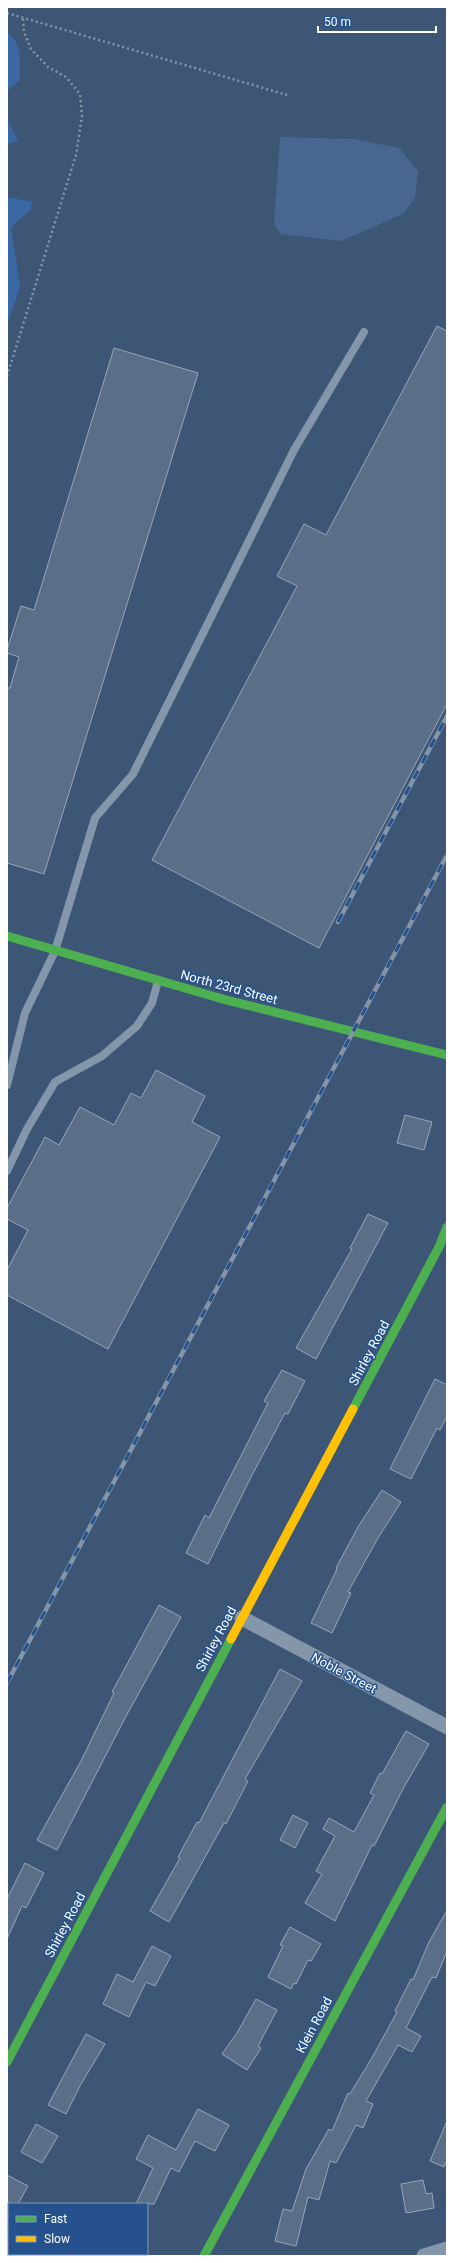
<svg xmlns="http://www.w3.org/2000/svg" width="454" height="2263" viewBox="0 0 454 2263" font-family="Roboto,sans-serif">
<rect width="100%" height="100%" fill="#3d5676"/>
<g fill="#3a68a4">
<path d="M7 32C24 46 19 60 20 80L7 91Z"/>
<path d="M7 119 18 141 7 144Z"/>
<path d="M7 197 32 202 31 209 11 227 20 287 7 326Z"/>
</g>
<path fill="#486690" d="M280 137 354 139 399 148 418 171 415 198 403 214 341 241 281 234 274 224Z"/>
<g fill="#5a6e88" stroke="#99a6b8">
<path d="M437 326 447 331V704L319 948 152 860 297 586 277 576 304 524 326 535Z"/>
<path d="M114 348 198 373 44 874 7 863V688H10L19 657 7 653V650L21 606 34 610Z"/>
<path d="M156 1070 205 1096 192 1122 220 1137 108 1349 7 1295V1270L28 1230 7 1219V1208L45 1137 59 1145 80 1107 114 1125 131 1093 141 1098Z"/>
<path d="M405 1115 432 1122 424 1150 397 1143Z"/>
<path d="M368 1214 388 1223 316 1359 296 1348 352 1249 350 1248Z"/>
<path d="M282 1370 305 1381 288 1414 285 1413 251 1477 208 1564 186 1553 205 1515 209 1518 268 1403 264 1401Z"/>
<path d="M435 1379 447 1385V1416L440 1430 437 1428 411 1479 390 1469Z"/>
<path d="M382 1490 401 1502 378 1538 348 1592 351 1593 332 1633 311 1623 337 1569 336 1568 358 1527Z"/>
<path d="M159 1605 181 1617 125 1718 57 1850 37 1840 81 1761 114 1693 112 1692Z"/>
<path d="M280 1669 302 1681 245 1779 248 1781 226 1824 224 1823 169 1922 150 1911 180 1858 178 1857 197 1822 199 1823Z"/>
<path d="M406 1731 429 1744 404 1787 374 1846 372 1845 335 1921 305 1903 322 1874 316 1871 335 1836 323 1829 329 1818 354 1832 374 1795 370 1793 380 1773 382 1774Z"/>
<path d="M293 1815 308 1823 295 1848 280 1840Z"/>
<path d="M25 1863 44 1873 26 1908 22 1906 7 1939V1899Z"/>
<path d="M447 1910V1951L436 1978 432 1977 406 2028 421 2036 412 2052 398 2045 366 2101 373 2104 363 2128 356 2125 336 2163 330 2161 319 2200 308 2197 296 2246 275 2241 283 2209 292 2211 306 2169 329 2129 332 2131 348 2093 350 2094 373 2056 397 2012 395 2011 411 1979 413 1980 428 1944Z"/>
<path d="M290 1927 321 1944 311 1961 308 1960 296 1984 294 1983 291 1989 268 1977 283 1946 280 1945Z"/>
<path d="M152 1946 171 1956 155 1986 146 1982 129 2017 103 2004 117 1974 133 1982Z"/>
<path d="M256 1999 277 2010 258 2046 261 2048 247 2070 222 2054 237 2033Z"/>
<path d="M86 2034 105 2044 81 2084 66 2114 48 2105Z"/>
<path d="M198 2109 229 2125 215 2151 195 2141 179 2172 171 2168 154 2204H136L153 2168 136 2159 148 2135 176 2150Z"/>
<path d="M447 2121V2159L444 2167 430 2161Z"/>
<path d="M36 2124 58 2136 42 2163 21 2152Z"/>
<path d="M7 2175 28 2186 18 2204H7Z"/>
<path d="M423 2180 426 2194 432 2193 434 2208 406 2213 401 2184Z"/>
</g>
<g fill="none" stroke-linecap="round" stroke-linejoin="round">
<g stroke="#8496a9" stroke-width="2.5" stroke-dasharray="2 3" stroke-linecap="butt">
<path d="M7 13 287 95"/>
<path d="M7 376 76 155 82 116 80 94 66 77 48 67 31 49 24 32 23 19"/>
</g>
<g stroke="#8496a9" stroke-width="8">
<path d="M7 1085 25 1013 55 951 95 818 133 774 294 450 364 332"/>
<path d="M7 1171 27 1129 55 1082 102 1056 137 1026 152 1003 158 981"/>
</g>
<g stroke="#8496a9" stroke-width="15">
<path d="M242 1618 447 1727"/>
<path d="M424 2256 447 2249"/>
</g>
<g stroke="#4caf50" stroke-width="9">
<path d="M7 936 226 1000 447 1055"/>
<path d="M353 1409 440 1245 447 1227"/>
<path d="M7 2062 231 1639"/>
<path d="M204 2256 447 1807"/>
</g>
<path stroke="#ffc107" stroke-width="9" d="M231 1639 353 1409"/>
<defs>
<g id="rail">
<path d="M338 922 447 716"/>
<path d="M7 1683 447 855"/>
</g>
</defs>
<use href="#rail" stroke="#8494a9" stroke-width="4.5"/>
<use href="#rail" stroke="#25528e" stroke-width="3" stroke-dasharray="9" stroke-linecap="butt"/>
</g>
<g text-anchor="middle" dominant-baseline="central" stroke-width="3" stroke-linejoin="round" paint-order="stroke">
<g font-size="13" fill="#fff" stroke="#25528e">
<text transform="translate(229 987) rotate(15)">North 23rd Street</text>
<text transform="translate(369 1353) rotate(-62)">Shirley Road</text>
<text transform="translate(216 1639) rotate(-62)">Shirley Road</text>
<text transform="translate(344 1673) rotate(28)">Noble Street</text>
<text transform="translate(65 1925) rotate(-62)">Shirley Road</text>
<text transform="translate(314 2025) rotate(-62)">Klein Road</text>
</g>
</g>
<rect width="454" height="2263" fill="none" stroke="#ffffff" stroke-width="16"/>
<rect x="8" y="2203" width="140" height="52" fill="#25528e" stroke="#7c97bb"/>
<rect x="16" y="2216" width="20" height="6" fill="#4caf50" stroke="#7c97bb"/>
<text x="44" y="2223" font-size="12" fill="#ffffff">Fast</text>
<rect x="16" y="2236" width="20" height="6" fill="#ffc107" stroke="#7c97bb"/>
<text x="44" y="2243" font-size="12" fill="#ffffff">Slow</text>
<path d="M318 26v6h118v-6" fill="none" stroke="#ffffff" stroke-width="2"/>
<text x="324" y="26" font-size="12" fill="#ffffff" stroke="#25528e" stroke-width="3" paint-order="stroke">50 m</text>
</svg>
